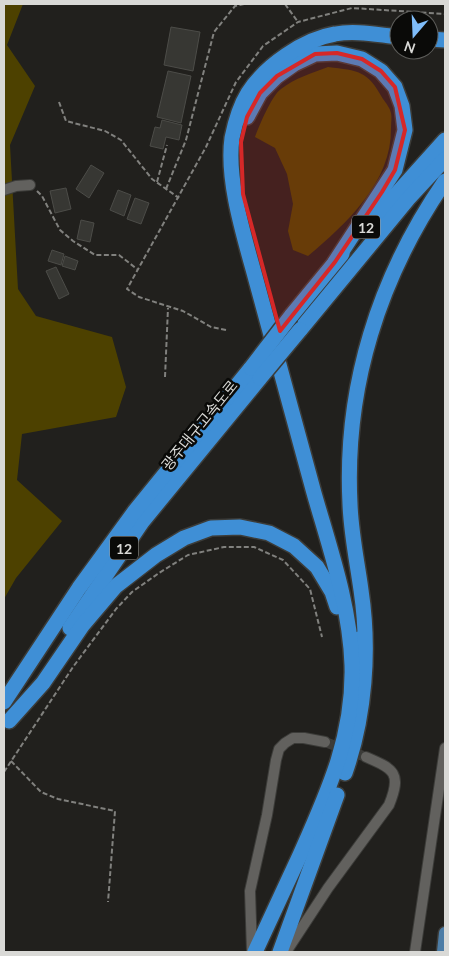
<svg xmlns="http://www.w3.org/2000/svg" width="449" height="956" viewBox="0 0 449 956" font-family="Lato,'Noto Sans KR',sans-serif">
<rect width="100%" height="100%" fill="#21201d"/>
<g fill="#4d4100">
<path d="M4 4H23L7 45 35 86 10 145 18 289 36 316 112 337 126 387 116 417 22 434 17 480 62 521 16 578 4 599Z"/>
<path d="M328 67C359 71 367 70 383 99 386 103 390 108 391 113 392 117 391 123 391 128 392 182 346 224 308 256L293 250 288 231 293 204 287 174 275 148 255 137C259 126 272 95 281 89 295 78 312 73 328 67Z"/>
</g>
<g fill="#373733" stroke="#4c4c48">
<path d="M171 27 200 32 193 71 164 65Z"/>
<path d="M168 71 191 76 181 123 157 117Z"/>
<path d="M162 120 182 125 179 140 166 137 163 149 150 146 155 127 160 128Z"/>
<path d="M91 165 104 173 89 198 76 189Z"/>
<path d="M66 188 71 209 55 213 50 191Z"/>
<path d="M118 190 131 195 124 216 110 210Z"/>
<path d="M135 198 149 203 141 224 127 219Z"/>
<path d="M81 220 94 223 90 242 77 239Z"/>
<path d="M52 250 64 254 61 265 48 261Z"/>
<path d="M65 256 78 261 75 270 62 266Z"/>
<path d="M56 267 69 294 59 299 46 271Z"/>
</g>
<g fill="none" stroke-linecap="round" stroke-linejoin="round">
<path stroke="#3d3c39" stroke-width="10" stroke-dasharray="10 5" stroke-linecap="butt" d="M325 742 366 757"/>
<defs>
<g id="minor">
<path d="M4 190 16 186 30 185"/>
<path d="M252 952 250 891 267 815 276 760 279 749 285 743 293 738H304L325 742"/>
<path d="M286 952 328 888 389 805C402 773 394 769 366 757"/>
<path d="M415 952 445 748"/>
</g>
<path id="major" d="M443 952 445 933"/>
<g id="highway">
<path d="M429 39 445 40"/>
<path d="M247 117 260 93 277 76 294 64 315 54 337 53 362 59 381 71 395 87 402 106 405 130 395 170 335 262"/>
<path d="M374 219 445 140"/>
<path d="M291 316 342 254"/>
<path d="M300 330 408 199 445 159"/>
<path d="M70 628 142 522 260 378"/>
<path d="M359 639 363 667"/>
<path d="M4 702 79 588 135 511 251 368"/>
<path d="M9 721 43 683 82 626 116 586 156 555 184 538 211 528 240 527 269 533 294 546 317 567 332 592 337 607"/>
<path d="M345 773C365 716 370 650 361 590 357 561 351 533 350 504 344 387 379 277 445 181"/>
<path d="M255 952C270 920 285 887 300 855 328 792 354 736 352 665 350 606 330 549 314 493 294 422 275 351 256 280 245 239 226 181 232 138 235 123 240 106 248 93 265 66 304 39 335 34 356 30 378 35 399 37"/>
<path d="M280 952 337 795"/>
</g>
</defs>
<use href="#minor" stroke="#3c3c39" stroke-width="12"/>
<use href="#major" stroke="#3c3c39" stroke-width="15"/>
<use href="#highway" stroke="#3c3c39" stroke-width="18"/>
<g stroke="#81817e" stroke-width="2" stroke-dasharray="5 2.5" stroke-linecap="butt">
<path d="M285 4 298 22"/>
<path d="M59 102 66 121 105 131 121 140 152 179 179 198"/>
<path d="M157 182 167 145"/>
<path d="M166 189 186 140 214 32 235 6 244 4"/>
<path d="M37 191 42 196 60 230 73 241 95 255H119L137 269"/>
<path d="M226 330 211 327 183 311 139 297 127 289 206 147 236 82 263 46 298 22 352 8 445 14"/>
<path d="M165 377 168 308"/>
<path d="M11 761 41 792 58 799 115 811 108 902"/>
<path d="M4 772 73 667 116 609 132 592 159 573 188 555 224 547H254L283 560 310 589 322 637"/>
</g>
<use href="#minor" stroke="#62615e" stroke-width="10"/>
<use href="#major" stroke="#4d7da6" stroke-width="12"/>
<use href="#highway" stroke="#3f8fd6" stroke-width="15"/>
<defs>
<g id="highway-bridge">
<path d="M251 368 291 316"/>
<path d="M260 378 300 330"/>
</g>
</defs>
<use href="#highway-bridge" stroke="#3c3c39" stroke-width="18" stroke-linecap="butt"/>
<use href="#highway-bridge" stroke="#3f8fd6" stroke-width="15"/>
</g>
<path fill="#d62828" fill-opacity="0.2" stroke="#d62828" stroke-width="4" stroke-linejoin="round" d="M337 53 362 59 381 71 395 87 405 130 395 170 382 192 335 262 280 331 243 194 241 142 247 117 260 93 277 76 315 54Z"/>
<g text-anchor="middle" dominant-baseline="central" stroke-width="5" stroke-linejoin="round" paint-order="stroke">
<g fill="#0a0a08" stroke="#9b9b98" stroke-width="1">
<rect x="352" y="215.5" width="28" height="23" rx="4"/>
<rect x="110" y="536.5" width="28" height="23" rx="4"/>
</g>
<g font-size="14" font-weight="bold" fill="#d9d9d6">
<text x="366" y="227">12</text>
<text x="124" y="548">12</text>
</g>
<g font-size="15" fill="#d9d9d6" stroke="#0a0a08">
<text transform="translate(199 425) rotate(-51)">광주대구고속도로</text>
</g>
</g>
<rect width="449" height="956" fill="none" stroke="#d9d9d6" stroke-width="10"/>
<g transform="translate(414 35) rotate(199)"><circle r="24" fill="#0a0a08" stroke="#5d5d5a"/>
<path d="M0-4L9 19L0 12L-9 19Z" fill="#7fbdfa"/>
<text y="-8" font-size="14" font-weight="bold" text-anchor="middle" fill="#d9d9d6">N</text>
</g>
</svg>
